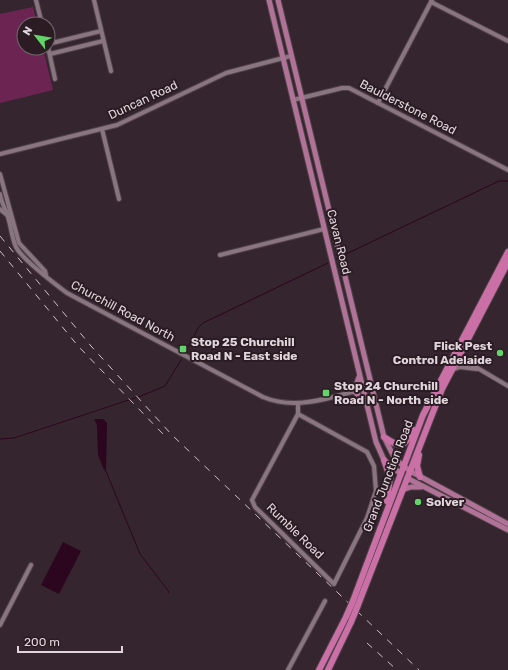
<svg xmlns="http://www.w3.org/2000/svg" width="508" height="670" viewBox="0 0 508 670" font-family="Rubik,sans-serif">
<rect width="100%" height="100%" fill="#35252e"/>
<path fill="#6c2552" d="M33 7 37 24H24V48H43L53 90 0 103V14Z"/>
<g fill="#2c051e">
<path d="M94 419H103L107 423 106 469 104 470 98 455 97 425Z"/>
<path d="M63 542 81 551 59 594 41 585Z"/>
</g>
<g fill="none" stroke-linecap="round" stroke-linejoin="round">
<g stroke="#2c051e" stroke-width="1">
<path d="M344 255 499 181H508"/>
<path d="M335 260 338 258"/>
<path d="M186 351 198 328 203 323 328 263"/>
<path d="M0 439 14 438 141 396 165 386 181 360"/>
<path d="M105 469 140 554 169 592 168 593"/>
</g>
<defs>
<g id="minor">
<path d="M36 0 42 24"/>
<path d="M94 0 111 71"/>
<path d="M431 2 508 41"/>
<path d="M48 44 101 31"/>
<path d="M48 47 55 79"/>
<path d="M50 54 103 41"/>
<path d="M293 100 342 88H349L508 170"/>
<path d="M378 103 432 0"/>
<path d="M102 129 119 199"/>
<path d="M0 154 117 125 226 73 291 56"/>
<path d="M0 174 19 243 45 271 46 275"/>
<path d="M0 194C1 201 3 205 6 211 11 223 11 236 16 247 22 259 55 284 67 293L263 397C298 412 338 395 373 386"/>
<path d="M0 209 7 215"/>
<path d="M220 255 324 229"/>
<path d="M457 356 508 386"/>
<path d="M452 370 460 367 477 369"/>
<path d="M298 414 367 452 374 466 376 491 367 518 334 584 255 507 252 500 298 414V404"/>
<path d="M0 625 31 565"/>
<path d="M288 670 325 601"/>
</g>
<g id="major">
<path d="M269 0 376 442 384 460 401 474"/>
<path d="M278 0 384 437 395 459 410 471 508 524"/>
<path d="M359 377 354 391 365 402"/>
<path d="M407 478 508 530"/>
<path d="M402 490 411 487H421"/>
</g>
<g id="highway">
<path d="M384 437C400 448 404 448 414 430"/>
<path d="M419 455 417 466 420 477"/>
<path d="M384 460 390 477 387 501"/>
<path d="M353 601 423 415 508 252"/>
<path d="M358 605 442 389 508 262"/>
<path d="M319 670 346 617"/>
<path d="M328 670 351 622"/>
</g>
</defs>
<use href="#minor" stroke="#504249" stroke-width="6"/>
<use href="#major" stroke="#504249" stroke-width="7"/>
<use href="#highway" stroke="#504249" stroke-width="8"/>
<use href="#minor" stroke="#897580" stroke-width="4"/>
<use href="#major" stroke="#b17297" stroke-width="5"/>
<use href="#highway" stroke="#cb70a6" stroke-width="6"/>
<g stroke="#ccc0c6" stroke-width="1" stroke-dasharray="7 7" stroke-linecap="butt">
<path d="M0 236 91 346 172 435 419 670"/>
<path d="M0 251 78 346 163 434"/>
<path d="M367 643 397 670"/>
</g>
<defs>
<g id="highway-bridge">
<path d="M346 617 353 601"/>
<path d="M351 622 358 605"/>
</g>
</defs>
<use href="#highway-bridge" stroke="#504249" stroke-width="8" stroke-linecap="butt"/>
<use href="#highway-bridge" stroke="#cb70a6" stroke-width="6"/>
</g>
<g fill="#63d469" stroke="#2b1c24" stroke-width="1.5">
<rect x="179" y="345" width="8" height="8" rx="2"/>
<circle cx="500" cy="353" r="4"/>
<rect x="322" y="389" width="8" height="8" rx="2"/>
<circle cx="418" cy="502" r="4"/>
</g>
<g text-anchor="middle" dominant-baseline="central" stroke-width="4" stroke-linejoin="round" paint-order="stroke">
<g font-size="12" fill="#e0d5db" stroke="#2b1c24">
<text transform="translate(143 100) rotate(-25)">Duncan Road</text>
<text transform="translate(408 107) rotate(27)">Baulderstone Road</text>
<text transform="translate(339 242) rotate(76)">Cavan Road</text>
<text transform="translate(123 311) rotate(28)">Churchill Road North</text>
<text transform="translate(388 476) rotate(-69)">Grand Junction Road</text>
<text transform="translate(295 531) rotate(44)">Rumble Road</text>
</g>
<g font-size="12" font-weight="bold" fill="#e0d5db" stroke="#2b1c24" text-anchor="start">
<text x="191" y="342">Stop 25 Churchill<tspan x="191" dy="14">Road N - East side</tspan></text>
<text x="492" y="346" text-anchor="end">Flick Pest<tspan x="492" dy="14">Control Adelaide</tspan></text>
<text x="334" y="386">Stop 24 Churchill<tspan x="334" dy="14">Road N - North side</tspan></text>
<text x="426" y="502">Solver</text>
</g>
</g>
<g transform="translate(36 36) rotate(301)"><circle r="19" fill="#2b1c24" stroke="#73666d"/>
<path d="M0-3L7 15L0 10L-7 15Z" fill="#63d469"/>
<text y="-6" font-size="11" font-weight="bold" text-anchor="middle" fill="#e0d5db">N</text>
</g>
<path d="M18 646v6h104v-6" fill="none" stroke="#e0d5db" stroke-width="2"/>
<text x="24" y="646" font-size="12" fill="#e0d5db" stroke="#2b1c24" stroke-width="3" paint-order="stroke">200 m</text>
</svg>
